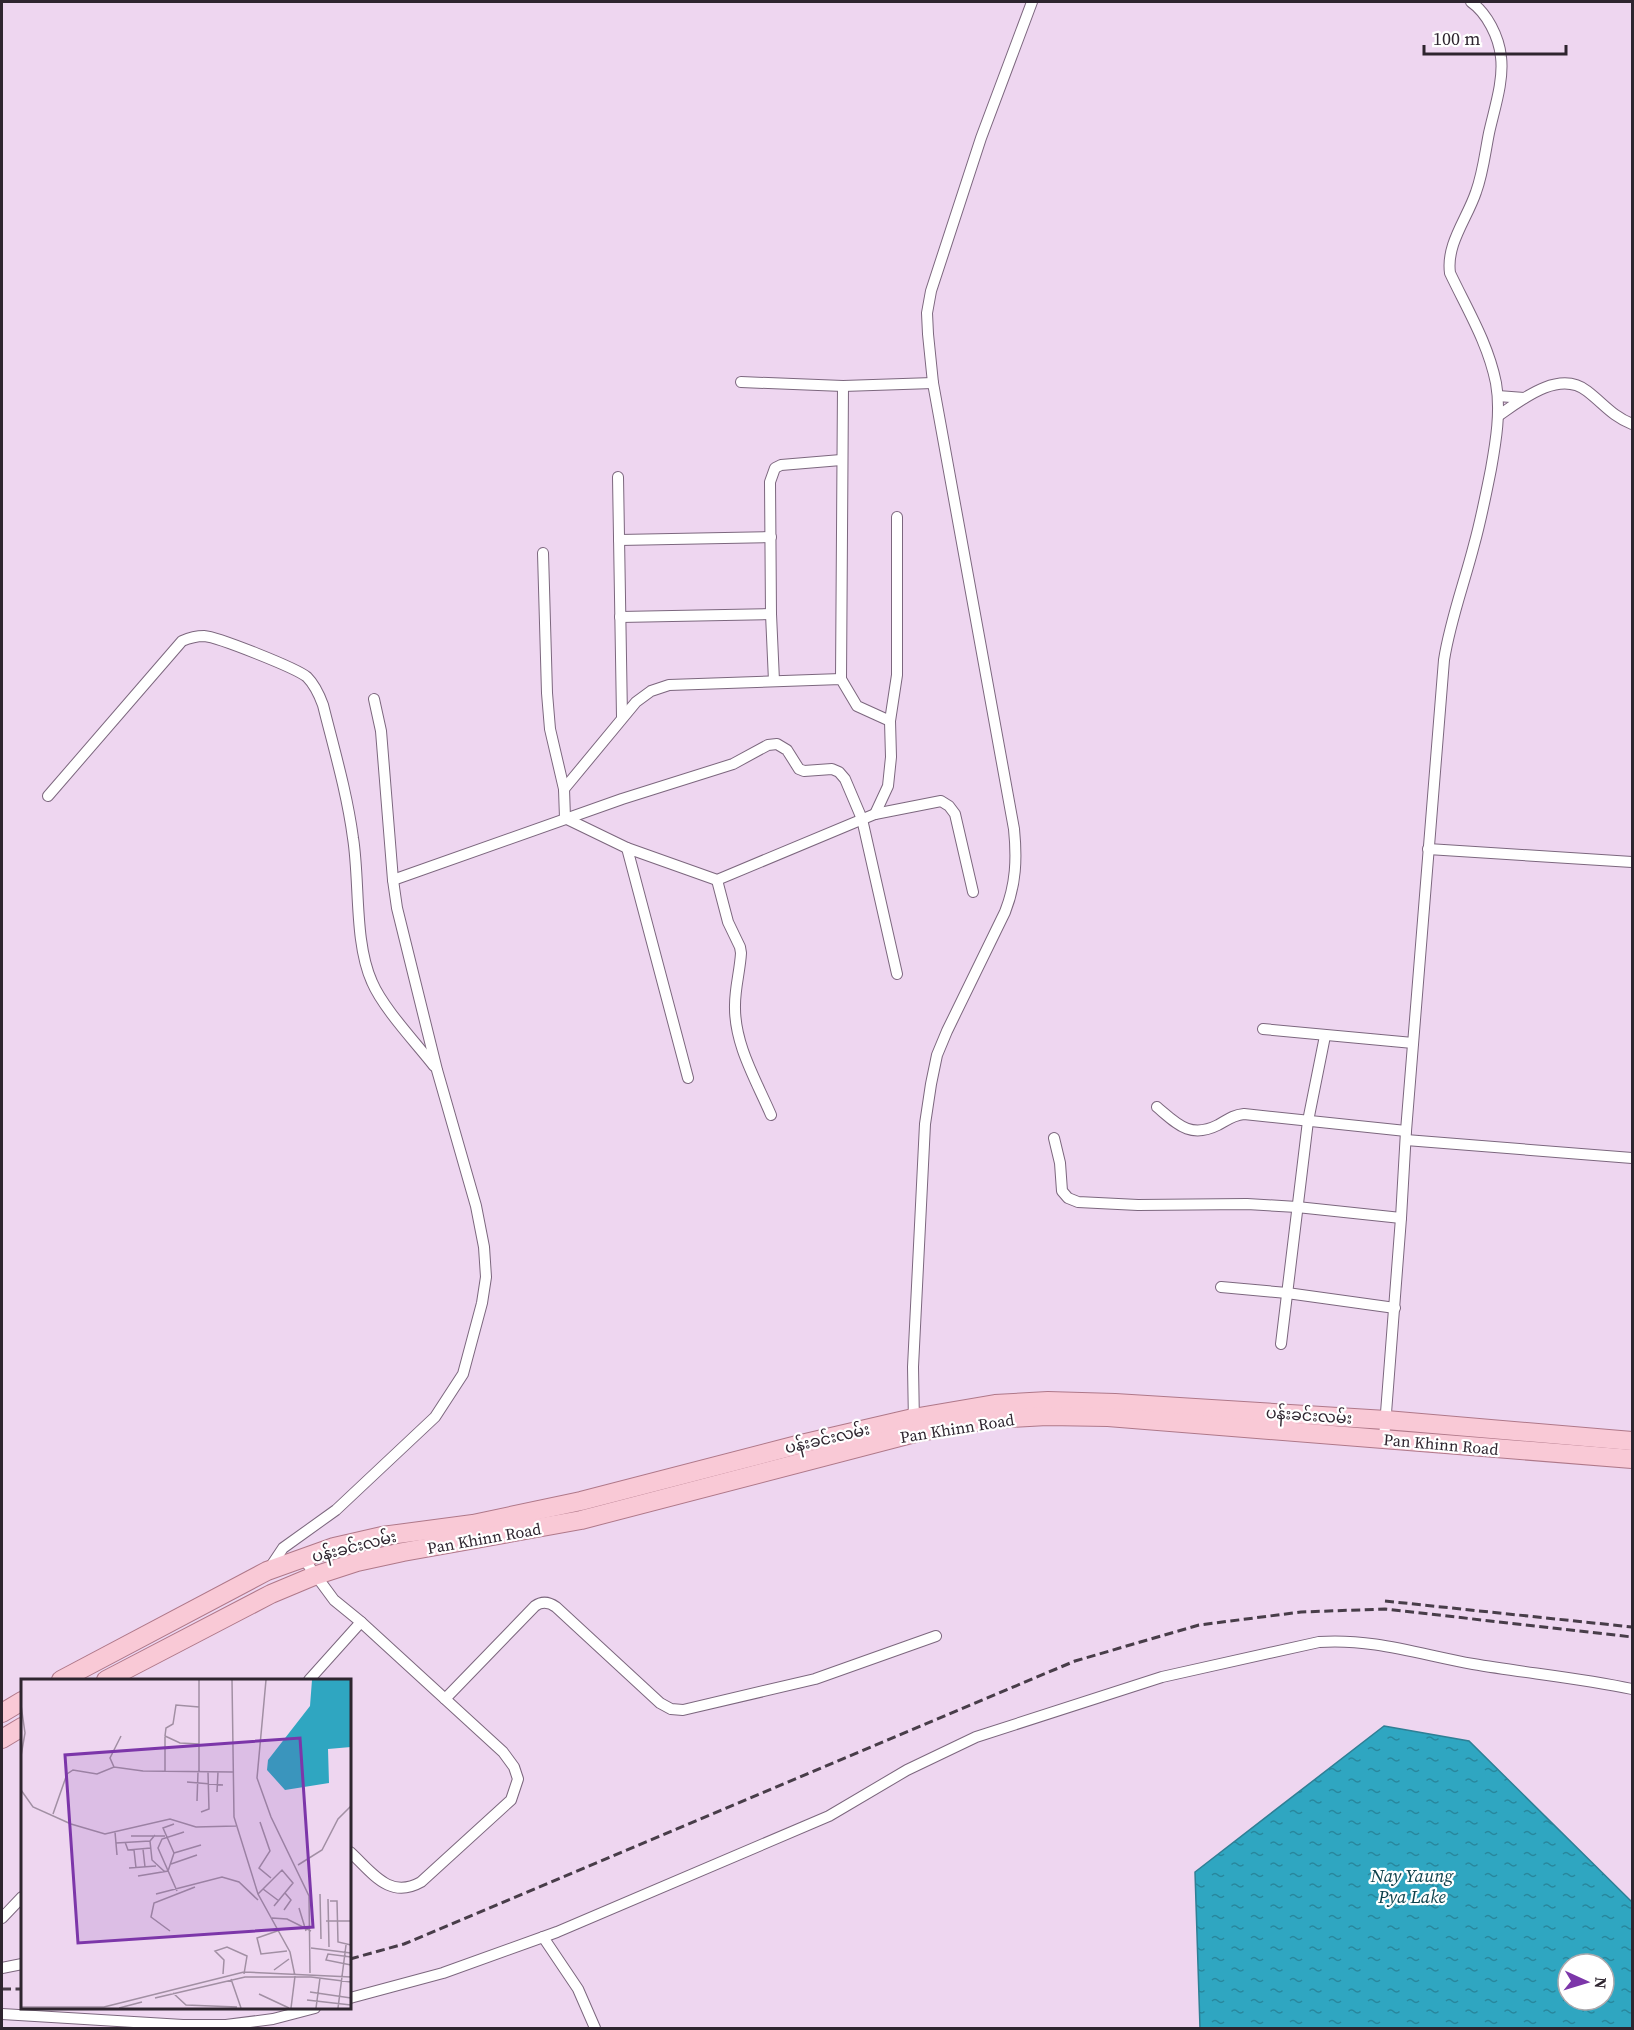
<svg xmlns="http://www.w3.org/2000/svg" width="1634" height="2030" viewBox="0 0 1634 2030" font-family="'Source Serif 4','Noto Sans Myanmar',serif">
<defs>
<pattern id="water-ripples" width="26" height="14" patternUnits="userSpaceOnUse" patternTransform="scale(1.5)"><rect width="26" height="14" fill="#2fa6c1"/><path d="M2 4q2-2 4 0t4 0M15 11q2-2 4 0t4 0" fill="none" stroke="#28879d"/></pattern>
</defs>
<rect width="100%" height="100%" fill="#eed6f0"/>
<path fill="url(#water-ripples)" stroke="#2f7f95" stroke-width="1.5" fill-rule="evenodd" d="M1384 1726 1469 1741 1632 1902V2028H1200L1195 1872ZM1568 1964H1604V2000H1568Z"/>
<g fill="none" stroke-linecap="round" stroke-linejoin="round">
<defs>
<g id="minor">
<path d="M741 382 843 386 933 383"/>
<path d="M1498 396 1524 398"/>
<path d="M1498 416C1521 400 1559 369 1587 391 1604 404 1612 416 1632 424"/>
<path d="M618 477 622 717"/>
<path d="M619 540 771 537"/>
<path d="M543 553 547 693 550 729 564 789 565 818 627 848 717 880 875 814 941 801 949 806 955 814 973 892"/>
<path d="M620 617 771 614"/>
<path d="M841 679 843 386"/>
<path d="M774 681 771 614 770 482 775 468 781 465 841 460"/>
<path d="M564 789 636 702 651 691 669 685 841 679 857 706 890 721"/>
<path d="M48 796 182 641C189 638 196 636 204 636 218 637 296 668 307 677 315 685 319 694 323 705 334 749 347 793 353 838 360 882 354 942 372 982 383 1008 416 1043 434 1066"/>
<path d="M875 814 888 786 891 757 890 721 897 675V517"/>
<path d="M627 848 688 1078"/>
<path d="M1428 849 1632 862"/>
<path d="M393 880 622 799 733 764 768 745 777 744 787 750 799 769 804 771 832 769 839 772 845 779 862 819 897 974"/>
<path d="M717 880 728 922 740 947 741 953C740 971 735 987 735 1005 734 1044 756 1080 771 1115"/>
<path d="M1263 1029 1413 1043"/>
<path d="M1157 1107C1177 1124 1190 1139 1218 1125 1227 1120 1233 1115 1244 1114L1406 1131"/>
<path d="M1054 1138 1060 1163 1062 1191 1068 1198 1078 1202 1138 1205 1247 1204 1297 1207 1401 1218"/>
<path d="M1406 1140 1632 1158"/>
<path d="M1221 1287 1287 1293 1395 1308"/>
<path d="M1281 1344 1308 1121 1325 1036"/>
<path d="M914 1423 913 1367 925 1124 931 1084 937 1055 947 1031 1005 912C1016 884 1017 859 1014 829L933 383 928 334 927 313 931 291 981 138 1032 2"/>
<path d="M1384 1439 1401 1218 1406 1131 1444 660C1450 621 1464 584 1474 545 1481 520 1486 494 1491 469 1496 441 1501 411 1496 383 1488 343 1467 309 1450 273 1446 244 1467 219 1476 192 1483 173 1485 153 1489 133 1494 110 1504 81 1501 57 1499 37 1487 13 1471 2"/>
<path d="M303 1558 334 1600 361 1622 503 1752 514 1767 518 1779 511 1800 421 1882C389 1900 372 1872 350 1852"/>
<path d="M269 1569 283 1548 336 1510 435 1417 463 1374 482 1303 486 1277 484 1247 476 1206 437 1070 397 908 393 880 381 731 374 699"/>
<path d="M309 1680 361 1622"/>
<path d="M445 1699 535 1606C542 1601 549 1602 556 1607L660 1703 671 1709 683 1710 815 1679 936 1636"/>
<path d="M2 1918 22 1897"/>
<path d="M543 1937 578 1989 595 2028"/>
<path d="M2 1968 22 1964"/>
<path d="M350 1998 443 1973 557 1932 829 1816 907 1770 976 1737 1162 1677 1319 1642C1372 1638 1422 1655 1473 1664 1526 1673 1580 1678 1632 1689"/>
<path d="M2 2014 183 2025H226L273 2019 315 2008"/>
</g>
<g id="primary">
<path d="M61 1680 267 1571 334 1547 382 1536 473 1524 581 1501 801 1444 913 1418 995 1404 1048 1401 1115 1403 1386 1420 1632 1441"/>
<path d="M106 1680 271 1594 314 1576 357 1562 403 1552 581 1520 915 1433 992 1419 1047 1416 1108 1417 1632 1459"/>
<path d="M2 1713 22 1701"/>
<path d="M2 1739 22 1727"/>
</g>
</defs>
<use href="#minor" stroke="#7c677e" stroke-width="12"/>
<use href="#primary" stroke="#af7889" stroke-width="20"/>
<use href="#minor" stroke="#fff" stroke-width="10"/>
<use href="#primary" stroke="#f9c9d6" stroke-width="18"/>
<g stroke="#483d49" stroke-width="3" stroke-dasharray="9 4.5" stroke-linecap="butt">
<path d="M1385 1601 1632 1627"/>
<path d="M350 1959 404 1944 1075 1661 1199 1625 1301 1612 1385 1609 1632 1637"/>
<path d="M2 1989H22"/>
</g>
</g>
<g text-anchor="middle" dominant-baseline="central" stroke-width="4.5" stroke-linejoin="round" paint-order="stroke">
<g font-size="16" fill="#2e252f" stroke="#fff">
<text transform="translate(1309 1415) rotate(4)">ပန်းခင်းလမ်း</text>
<text transform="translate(957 1428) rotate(-9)">Pan Khinn Road</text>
<text transform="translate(827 1438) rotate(-13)">ပန်းခင်းလမ်း</text>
<text transform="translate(1441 1444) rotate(5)">Pan Khinn Road</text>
<text transform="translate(484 1538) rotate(-10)">Pan Khinn Road</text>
<text transform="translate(354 1546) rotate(-14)">ပန်းခင်းလမ်း</text>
</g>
<g font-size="18" font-style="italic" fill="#0c404b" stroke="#fff">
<text x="1412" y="1875">Nay Yaung<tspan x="1412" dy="21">Pya Lake</tspan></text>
</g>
</g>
<g transform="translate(21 1679)">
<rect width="330" height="330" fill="#eed6f0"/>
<path d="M291 1H330V68L307 70 308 104 264 111 246 91 247 81 289 27Z" fill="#2fa6c1"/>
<path fill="none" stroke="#a18fa3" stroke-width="1.5" d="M211 1 213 138 237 215 269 273 274 297 270 329M245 1 236 99 250 138 288 217 289 294M0 26 4 54 0 77M178 28 155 26 152 45 145 49 144 57 159 64 178 65M93 88 89 79 100 57M144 93V58M178 93V1M166 103 202 106M0 111 12 128 50 145 84 155 149 140 175 148 215 147M196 113 197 93M176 122 177 93M180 133 188 130 187 93M32 135 46 95 52 91 76 95 93 88 122 92 212 93M239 143 249 172 238 189 250 199M94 153 96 176M134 156 129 162 131 181 144 193M110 157H144M104 163 107 171 130 169M95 164 129 162M122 170 124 188M113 171 115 189M153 174 180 166M150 185 176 176M277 186 301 171 317 140 330 127M108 189 135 187M117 197 147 192 153 174 142 149 153 145M242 210 258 222M156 212 137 169 141 160 163 153M135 215 201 198 218 203 237 221M237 215 261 191 272 204 253 227M299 215 300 260M307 220 308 268M309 222H316L317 263 330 266M278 229 285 252M263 231 270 221 264 214M251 239 266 240 290 252M305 242H330M259 251 236 259 240 275 266 272M149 252 130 238 133 224 174 208M290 269 330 274M330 278 307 275 305 281 330 286M253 291 268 280M202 295 203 281 194 272 206 268 226 277 223 295M210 300 220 329M289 313 330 319M152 314 165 326 216 328M238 315 268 329M134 319 224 298H290L330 303M286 321 330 326M0 328H83L223 293 330 298M98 329 121 323M295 329 299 299M317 329 325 266"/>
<path fill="#7c36a9" fill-opacity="0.15" stroke="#7c36a9" stroke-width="3" d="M279 59 292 248 57 264 44 76Z"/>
<rect width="330" height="330" fill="none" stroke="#2e252f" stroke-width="3"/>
</g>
<rect width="1634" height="2030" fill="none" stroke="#2e252f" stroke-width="6"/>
<g transform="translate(1586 1982) rotate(94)"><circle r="28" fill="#ffffff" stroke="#aba8ac" stroke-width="1.5"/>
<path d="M0-4.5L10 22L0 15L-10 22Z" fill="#7c36a9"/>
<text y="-9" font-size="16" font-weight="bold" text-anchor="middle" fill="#2e252f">N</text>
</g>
<path d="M1424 45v9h142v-9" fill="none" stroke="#2e252f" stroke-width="3"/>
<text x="1433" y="45" font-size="18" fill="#2e252f" stroke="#ffffff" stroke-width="4.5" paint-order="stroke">100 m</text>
</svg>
